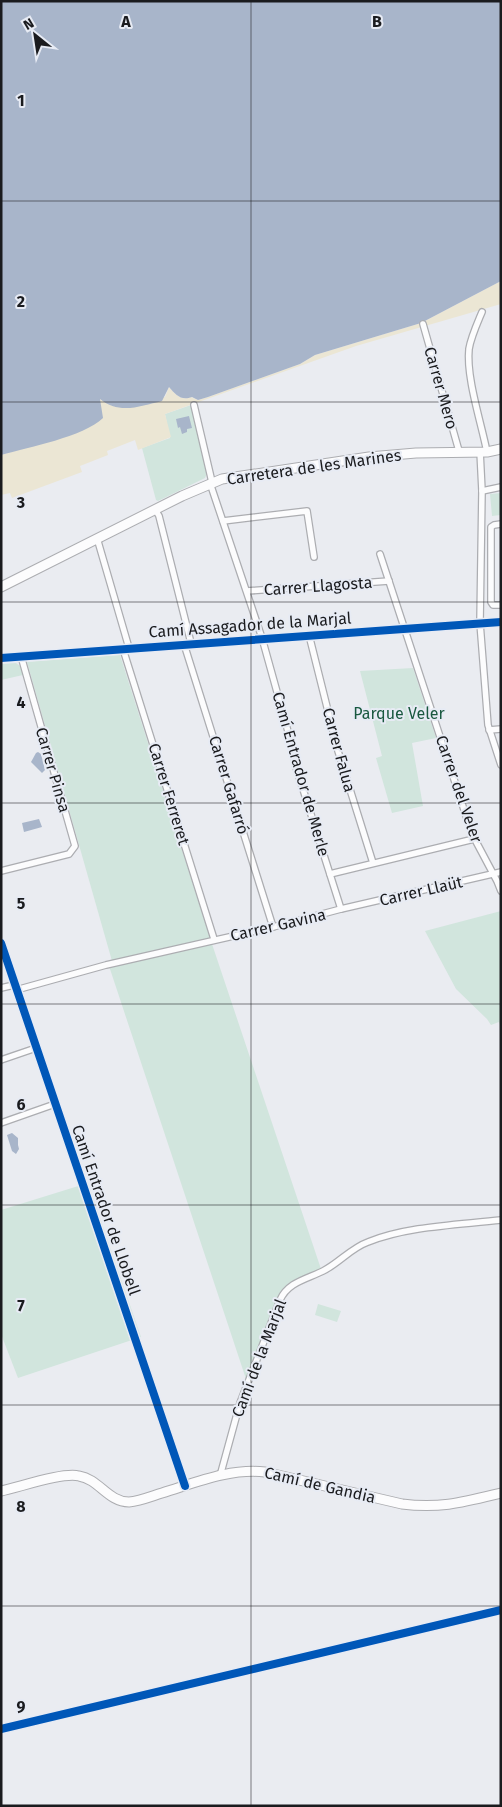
<svg xmlns="http://www.w3.org/2000/svg" width="502" height="1807" viewBox="0 0 502 1807" font-family="'Fira Sans',sans-serif">
<rect width="100%" height="100%" fill="#eaecf1"/>
<g fill="#d1e5dd">
<path d="M191 405 208 471 205 478 158 501 156 500 142 448 170 438 165 414Z"/>
<path d="M501 493V515L492 516 490 494Z"/>
<path d="M120 655 210 938 112 961 27 662Z"/>
<path d="M16 663 20 666 23 675 1 680V664Z"/>
<path d="M413 668 436 738 412 743 423 806 392 813 376 758 382 756 360 671Z"/>
<path d="M501 911V1027L499 1022 491 1025 487 1019 456 989 425 931Z"/>
<path d="M212 944 321 1269 294 1280 281 1291 246 1379 109 966Z"/>
<path d="M88 1183 141 1337 18 1378 1 1334V1210Z"/>
<path d="M318 1304 341 1311 337 1322 315 1315Z"/>
</g>
<path fill="#ebe6d4" d="M501 281V304L356 346 165 414 171 437 138 450 135 440 107 451 108 455 80 466 82 472 12 498 10 493 1 495V455L55 439 100 398 165 397 169 387C176 395 181 401 191 397L198 400 208 397 300 364 315 355 421 323Z"/>
<g fill="#a8b5ca">
<path d="M1 1H501V281L421 323 315 355 300 364 208 397 198 400 192 397C181 401 176 395 169 387L162 401C141 406 119 415 100 399L103 418C83 437 29 447 1 455Z"/>
<path d="M189 416 192 428 187 429V432L182 434 180 427 178 428 176 419Z"/>
<path d="M38 752 41 754 45 770 42 773 31 762 36 753Z"/>
<path d="M39 819 42 827 24 832 22 823Z"/>
<path d="M12 1133 18 1138V1145L19 1149 16 1154 12 1151 7 1135Z"/>
</g>
<g fill="none" stroke-linecap="round" stroke-linejoin="round">
<defs>
<g id="street">
<path d="M482 312C477 324 471 337 469 349 466 377 481 422 487 452"/>
<path d="M423 324 459 451"/>
<path d="M194 405 212 482"/>
<path d="M480 451 482 491 480 623 488 725 501 765"/>
<path d="M210 483 262 638 294 753 295 764 341 909"/>
<path d="M482 491 501 487"/>
<path d="M155 509 159 516 191 643"/>
<path d="M223 521 307 511 314 557"/>
<path d="M501 524 494 525 491 527V602L493 605H501"/>
<path d="M97 538 129 648"/>
<path d="M380 554 472 834 497 881 501 891"/>
<path d="M247 591 389 581"/>
<path d="M309 635 338 751 373 863"/>
<path d="M184 644 273 927"/>
<path d="M123 649 214 939"/>
<path d="M1 658 501 622"/>
<path d="M489 730 501 729"/>
<path d="M1 871 69 854 75 846 21 656"/>
<path d="M330 874 474 839"/>
<path d="M1 943 185 1486"/>
<path d="M1 988 14 985"/>
<path d="M16 990 106 965 273 927 341 909 501 872"/>
<path d="M1 1060 36 1048"/>
<path d="M1 1123 55 1104"/>
<path d="M220 1476 240 1403 280 1300C288 1282 307 1279 323 1271 339 1263 351 1248 368 1242 408 1226 458 1225 501 1220"/>
</g>
<g id="secondary">
<path d="M1 587 182 496 222 479 369 457 416 453 487 452 501 449"/>
<path d="M1 1491C20 1487 63 1472 79 1476 99 1479 108 1502 129 1502 140 1501 152 1496 162 1493 195 1483 230 1468 265 1472L402 1504C440 1509 464 1502 501 1493"/>
</g>
</defs>
<use href="#street" stroke="#acadb1" stroke-width="8"/>
<use href="#secondary" stroke="#acadb1" stroke-width="11"/>
<use href="#street" stroke="#fcfcfd" stroke-width="5.5"/>
<use href="#secondary" stroke="#fcfcfd" stroke-width="9"/>
<defs>
<g id="cycleway">
<path d="M1 658 501 622"/>
<path d="M1 943 185 1486"/>
<path d="M1 1729 501 1610"/>
</g>
</defs>
<use href="#cycleway" stroke="#e7ebf4" stroke-width="11"/>
<use href="#cycleway" stroke="#0057b8" stroke-width="8"/>
</g>
<path fill="none" stroke="#1a1b1e" stroke-width="1" stroke-opacity="0.55" d="M251 1V1806M1 201H501M1 402H501M1 602H501M1 803H501M1 1004H501M1 1205H501M1 1405H501M1 1606H501"/>
<g text-anchor="middle" dominant-baseline="central" stroke-width="4" stroke-linejoin="round" paint-order="stroke">
<g font-size="16" fill="#1a1b1e" stroke="#e7ebf4">
<text transform="translate(441 388) rotate(74)">Carrer Mero</text>
<text transform="translate(314 467) rotate(-8)">Carretera de les Marines</text>
<text transform="translate(318 586) rotate(-4)">Carrer Llagosta</text>
<text transform="translate(250 625) rotate(-4)">Camí Assagador de la Marjal</text>
<text transform="translate(339 750) rotate(75)">Carrer Falua</text>
<text transform="translate(53 770) rotate(74)">Carrer Pinsa</text>
<text transform="translate(301 774) rotate(74)">Camí Entrador de Merle</text>
<text transform="translate(229 785) rotate(73)">Carrer Gafarró</text>
<text transform="translate(459 789) rotate(71)">Carrer del Veler</text>
<text transform="translate(169 794) rotate(73)">Carrer Ferreret</text>
<text transform="translate(421 891) rotate(-13)">Carrer Llaüt</text>
<text transform="translate(278 925) rotate(-13)">Carrer Gavina</text>
<text transform="translate(106 1210) rotate(71)">Camí Entrador de Llobell</text>
<text transform="translate(259 1358) rotate(-69)">Camí de la Marjal</text>
<text transform="translate(320 1485) rotate(13)">Camí de Gandia</text>
</g>
<g font-size="16" fill="#19583f" stroke="#e7ebf4">
<text x="399" y="713">Parque Veler</text>
</g>
</g>
<g font-size="16" text-anchor="middle" font-weight="bold" fill="#1a1b1e" stroke="#e7ebf4" stroke-width="4" stroke-linejoin="round" paint-order="stroke">
<text x="126" y="27">A</text>
<text x="377" y="27">B</text>
<text x="21" y="106">1</text>
<text x="21" y="307">2</text>
<text x="21" y="508">3</text>
<text x="21" y="708">4</text>
<text x="21" y="909">5</text>
<text x="21" y="1110">6</text>
<text x="21" y="1311">7</text>
<text x="21" y="1512">8</text>
<text x="21" y="1712">9</text>
</g>
<rect width="502" height="1807" fill="none" stroke="#1a1b1e" stroke-width="5"/>
<g transform="translate(35 35) rotate(330)" stroke="#e7ebf4" stroke-width="4" paint-order="stroke">
<path d="M0-4L9 19L0 12L-9 19Z" fill="#1a1b1e"/>
<text y="-8" font-size="14" font-weight="bold" text-anchor="middle" fill="#1a1b1e">N</text>
</g>
</svg>
